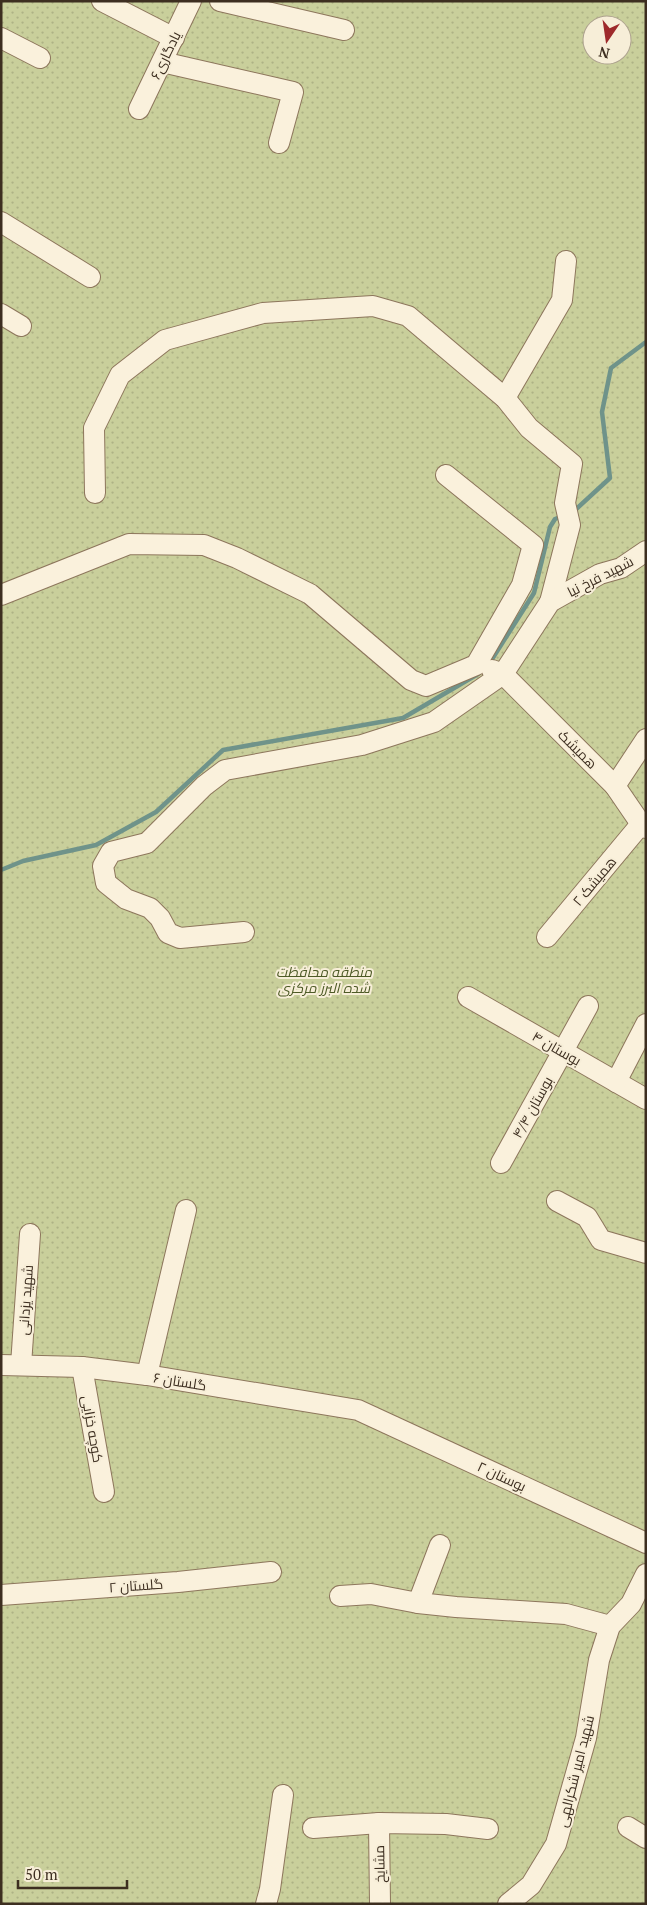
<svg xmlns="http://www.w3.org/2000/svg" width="647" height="1905" viewBox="0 0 647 1905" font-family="'PT Serif',Cairo,serif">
<defs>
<pattern id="grass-dots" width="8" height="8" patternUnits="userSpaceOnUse" patternTransform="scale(1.25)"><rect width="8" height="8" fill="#c9cf9b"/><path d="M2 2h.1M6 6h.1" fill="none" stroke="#aeb285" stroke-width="1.8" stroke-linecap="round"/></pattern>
</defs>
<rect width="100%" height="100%" fill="#f0e4c8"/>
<path fill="url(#grass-dots)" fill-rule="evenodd" d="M1 1H646V1904H1ZM592 25H622V55H592Z"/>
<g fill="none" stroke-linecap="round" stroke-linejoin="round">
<g stroke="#6f938a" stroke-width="4.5">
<path d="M573 512 610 478 602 412 611 368 646 342"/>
<path d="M489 664 534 593 550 527 555 519 563 516"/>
<path d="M1 870 23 861 96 845 156 812 223 750 403 718 478 674"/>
</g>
<defs>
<g id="minor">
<path d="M102 1 174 38"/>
<path d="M220 1 344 30"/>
<path d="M1 38 40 58"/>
<path d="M162 62 293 92 279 143"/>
<path d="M139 109 191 1"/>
<path d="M1 222 90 277"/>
<path d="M1 314 21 326"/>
<path d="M505 398 562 300 566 261"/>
<path d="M95 493 94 428 120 375 165 340 263 313 373 306 408 316 505 398 529 428 572 464 565 503 570 525 550 602"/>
<path d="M1 595 129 544 204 545 237 558 310 594 411 680 426 686 476 665 522 585 533 545 446 475"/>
<path d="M492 670 503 674 615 786 641 824 646 828"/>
<path d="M615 786 646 739"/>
<path d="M244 932 180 938 168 933 160 918 150 908 126 899 106 883 103 866 111 852 147 843 204 786 225 770 362 745 434 722 503 674 550 602 600 574 621 568 646 551"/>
<path d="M547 937 641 824"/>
<path d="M468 997 646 1099"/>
<path d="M616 1082 646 1024"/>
<path d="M501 1163 588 1006"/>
<path d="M557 1201 587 1217 601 1240 646 1253"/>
<path d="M1 1365 82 1367 147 1375 358 1410 646 1543"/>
<path d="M21 1365 30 1234"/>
<path d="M82 1367 104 1492"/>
<path d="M147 1375 186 1210"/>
<path d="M1 1595 178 1582 271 1572"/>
<path d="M340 1596 371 1594 418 1603 456 1607 566 1614 610 1626"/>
<path d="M418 1603 440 1545"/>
<path d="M379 1823 380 1904"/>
<path d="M628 1827 646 1838"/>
<path d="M313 1828 379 1823 446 1824 488 1829"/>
<path d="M266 1904 270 1889 283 1795"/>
<path d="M508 1904 531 1885 556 1844 586 1738 599 1660 610 1626 631 1604 646 1574"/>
</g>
</defs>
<use href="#minor" stroke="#8d765c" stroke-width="22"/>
<use href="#minor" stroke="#faf1dc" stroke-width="20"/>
</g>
<g text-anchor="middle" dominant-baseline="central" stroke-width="4" stroke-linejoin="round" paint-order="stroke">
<g font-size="14" fill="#3d2e20" stroke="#f7eed8">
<text transform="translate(165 55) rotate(-64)">یادگاری۶</text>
<text transform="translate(600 576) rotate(-27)">شهید فرخ نیا</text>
<text transform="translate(578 749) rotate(45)">همیشک</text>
<text transform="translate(594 881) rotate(-50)">همیشک ۲</text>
<text transform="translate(557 1048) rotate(30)">بوستان ۴</text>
<text transform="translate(532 1107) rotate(-61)">بوستان ۴/۴</text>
<text transform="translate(25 1300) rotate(-86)">شهید یزدانی</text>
<text transform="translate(180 1381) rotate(9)">گلستان ۶</text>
<text transform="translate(93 1429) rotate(80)">کوچه خزایی</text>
<text transform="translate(502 1476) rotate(25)">بوستان ۲</text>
<text transform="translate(136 1585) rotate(-4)">گلستان ۲</text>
<text transform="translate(575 1771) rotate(-76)">شهید امیر شکرالهی</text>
<text transform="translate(379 1864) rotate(-91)">مشایخ</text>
</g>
<g font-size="14" font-style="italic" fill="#4d5a26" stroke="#f7eed8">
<text x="324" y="971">منطقه محافظت<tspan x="324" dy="16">شده البرز مرکزی</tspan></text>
</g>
</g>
<rect width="647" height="1905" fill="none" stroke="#3d2e20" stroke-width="5"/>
<g transform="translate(607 40) rotate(193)"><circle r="24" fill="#f7eed8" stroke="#ada18e"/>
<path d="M0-4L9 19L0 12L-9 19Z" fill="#9e2a2b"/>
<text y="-8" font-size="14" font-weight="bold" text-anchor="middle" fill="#3d2e20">N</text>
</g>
<path d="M18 1880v8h109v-8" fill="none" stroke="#3d2e20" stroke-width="2.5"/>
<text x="25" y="1880" font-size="15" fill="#3d2e20" stroke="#f7eed8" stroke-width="4" paint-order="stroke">50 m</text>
</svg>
